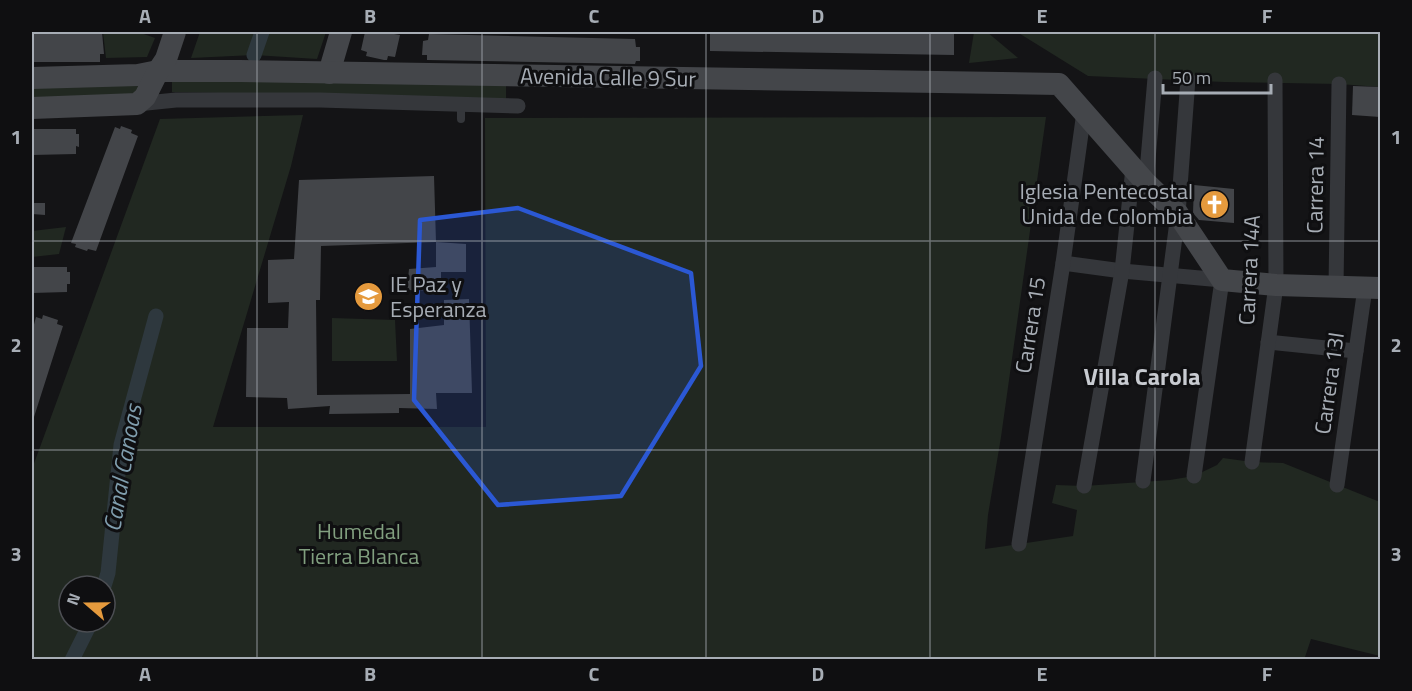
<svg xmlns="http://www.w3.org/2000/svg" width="1412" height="691" viewBox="0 0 1412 691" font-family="'Titillium Web',sans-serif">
<rect width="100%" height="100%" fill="#141416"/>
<g fill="#212821" fill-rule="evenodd">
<path d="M103 32H138L155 38 147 57 106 58Z"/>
<path d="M200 32H326L317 59 254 55 191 58Z"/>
<path d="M974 32H987L1018 58 969 63Z"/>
<path d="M1017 32H1380V87L1339 84 1224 82 1088 76Z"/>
<path d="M172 78 506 85V99L172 92Z"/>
<path d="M141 85 134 95 32 100V87Z"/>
<path d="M303 115 291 166 213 427H486L485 118 1046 117 1001 437 988 515 985 549 1073 536 1077 510 1052 503 1056 485 1084 486 1170 480 1194 476 1217 465 1223 458 1252 462 1283 463 1380 502V656L1311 639 1304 660 32 659V469L160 119ZM69 586H105V622H69Z"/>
<path d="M66 227 59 254 32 257V231Z"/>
<path d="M332 318 395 320 397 361H332Z"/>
</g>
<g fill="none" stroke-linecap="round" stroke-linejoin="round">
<g stroke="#2e383e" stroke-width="15">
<path d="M254 55 262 32"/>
<path d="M104 586 108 573 121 445 156 316"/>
<path d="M72 660 91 622"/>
</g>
</g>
<g fill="#434549">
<path d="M32 32H102L104 54H100V62H32Z"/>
<path d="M365 32H394V34L400 35 395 57 388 56 387 60H384L366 56 367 52 361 50Z"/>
<path d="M710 32H954V55L710 51Z"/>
<path d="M429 34 635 39 636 47H640V61H636L635 64 427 60V55H422L423 41 428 40Z"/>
<path d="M1353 86 1380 87V117L1352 115Z"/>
<path d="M121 126 132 130 131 133 138 136 96 251 88 249 87 251 75 247 76 244 71 243 115 127 120 129Z"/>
<path d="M32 129H76V134H79V147L76 146V154L32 155Z"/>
<path d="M434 176 436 242 321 246 320 300H316L317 395 410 394V329L444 325V300L469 299 472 393H436L437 409 399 408V413L329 414 330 406 288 409 287 398 246 397 247 328H288L289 302 268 303V260L294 259 299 180Z"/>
<path d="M1194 185 1234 189V223L1199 220 1193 213Z"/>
<path d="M32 203H45V215L32 214Z"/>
<path d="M436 242 466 244V272H441V291L407 290 409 269 436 267Z"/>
<path d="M32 267H67V272H70V284H67V292L32 293Z"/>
<path d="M43 315 58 320 57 324 63 326 34 417H32V332L36 317 42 319Z"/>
</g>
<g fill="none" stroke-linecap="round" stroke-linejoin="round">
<path stroke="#35373b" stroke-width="8" d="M461 104V119"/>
<g stroke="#35373b" stroke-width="15">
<path d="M137 104 176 100H320L518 106"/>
<path d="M1146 183 1155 78"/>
<path d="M1063 263 1122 271 1222 280 1194 476"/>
<path d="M1336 287 1339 84"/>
<path d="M1268 342 1356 351"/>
<path d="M1252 462 1276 285 1275 80"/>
<path d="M1143 481 1178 214 1188 79"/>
<path d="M1337 485 1365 288"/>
<path d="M1084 486 1122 271 1133 168"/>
<path d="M1019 544 1063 263 1084 112"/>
</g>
<g stroke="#44464a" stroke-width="22">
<path d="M329 73 341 32"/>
<path d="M32 78 138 75 158 71H240L1059 84 1146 183 1178 214 1222 280 1276 285 1380 288"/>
<path d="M32 108 137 104 145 97 158 71 166 59 175 32"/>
</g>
</g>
<path fill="#2b58d4" fill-opacity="0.2" stroke="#2b58d4" stroke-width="4.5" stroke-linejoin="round" d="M518 208 691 273 701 366 621 496 498 505 414 400 420 220Z"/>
<path fill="none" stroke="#a7adb5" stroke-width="1.5" stroke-opacity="0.55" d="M257 32V660M482 32V660M706 32V660M930 32V660M1155 32V660M32 241H1380M32 450H1380"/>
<defs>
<symbol id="church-disc" viewBox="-11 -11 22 22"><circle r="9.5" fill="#e59a3d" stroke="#0f0f11"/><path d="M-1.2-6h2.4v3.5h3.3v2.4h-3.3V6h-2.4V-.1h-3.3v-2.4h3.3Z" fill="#fff"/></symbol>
<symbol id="school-disc" viewBox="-11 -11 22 22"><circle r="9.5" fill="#e59a3d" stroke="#0f0f11"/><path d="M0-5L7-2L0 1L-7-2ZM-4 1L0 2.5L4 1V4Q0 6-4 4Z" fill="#fff"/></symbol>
</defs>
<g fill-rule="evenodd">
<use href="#church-disc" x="1198" y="188" width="33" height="33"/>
<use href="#school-disc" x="352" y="280" width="33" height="33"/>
</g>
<g text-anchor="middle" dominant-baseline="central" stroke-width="6" stroke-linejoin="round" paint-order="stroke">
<g font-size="22" fill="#a7adb5" stroke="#0f0f11">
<text transform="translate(608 77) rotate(1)">Avenida Calle 9 Sur</text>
<text transform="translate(1315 185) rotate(-89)">Carrera 14</text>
<text transform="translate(1249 270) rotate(-87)">Carrera 14A</text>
<text transform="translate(1030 325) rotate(-81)">Carrera 15</text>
<text transform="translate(1329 383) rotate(-82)">Carrera 13I</text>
</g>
<g font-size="22" fill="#a7adb5" stroke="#0f0f11" text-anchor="end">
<text x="1193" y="191">Iglesia Pentecostal<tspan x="1193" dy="25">Unida de Colombia</tspan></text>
<text x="390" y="284" text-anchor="start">IE Paz y<tspan x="390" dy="25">Esperanza</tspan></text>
</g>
<g font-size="22" fill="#819f7f" stroke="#0f0f11">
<text x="359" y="531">Humedal<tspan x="359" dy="25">Tierra Blanca</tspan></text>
</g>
<g font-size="24" font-weight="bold" fill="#c8cbd1" stroke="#0f0f11">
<text x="1142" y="376">Villa Carola</text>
</g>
<g font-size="24" font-style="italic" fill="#809eae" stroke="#0f0f11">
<text transform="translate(122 468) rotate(-80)">Canal Canoas</text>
</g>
</g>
<rect width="1412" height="691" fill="none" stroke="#0f0f11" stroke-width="66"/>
<g transform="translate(87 604) rotate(290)"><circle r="28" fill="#0f0f11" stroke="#4c4e53" stroke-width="1.5"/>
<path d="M0-4.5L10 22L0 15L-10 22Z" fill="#e59a3d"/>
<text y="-9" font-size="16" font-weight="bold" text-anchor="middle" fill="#a7adb5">N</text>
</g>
<path d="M1163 84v9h108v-9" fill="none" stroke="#a7adb5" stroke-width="3"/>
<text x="1172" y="84" font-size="18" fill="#a7adb5" stroke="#0f0f11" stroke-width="4.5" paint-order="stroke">50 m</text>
<rect x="33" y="33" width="1346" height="625" fill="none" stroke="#a7adb5" stroke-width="2"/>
<g font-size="20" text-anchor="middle" font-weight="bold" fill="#a7adb5">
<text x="145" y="23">A</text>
<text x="370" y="23">B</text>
<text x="594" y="23">C</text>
<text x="818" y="23">D</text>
<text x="1042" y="23">E</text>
<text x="1267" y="23">F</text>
<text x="16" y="144">1</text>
<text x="1396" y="144">1</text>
<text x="16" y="352">2</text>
<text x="1396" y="352">2</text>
<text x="16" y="561">3</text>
<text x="1396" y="561">3</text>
<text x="145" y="681">A</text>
<text x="370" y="681">B</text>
<text x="594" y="681">C</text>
<text x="818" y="681">D</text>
<text x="1042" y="681">E</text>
<text x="1267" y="681">F</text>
</g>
</svg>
